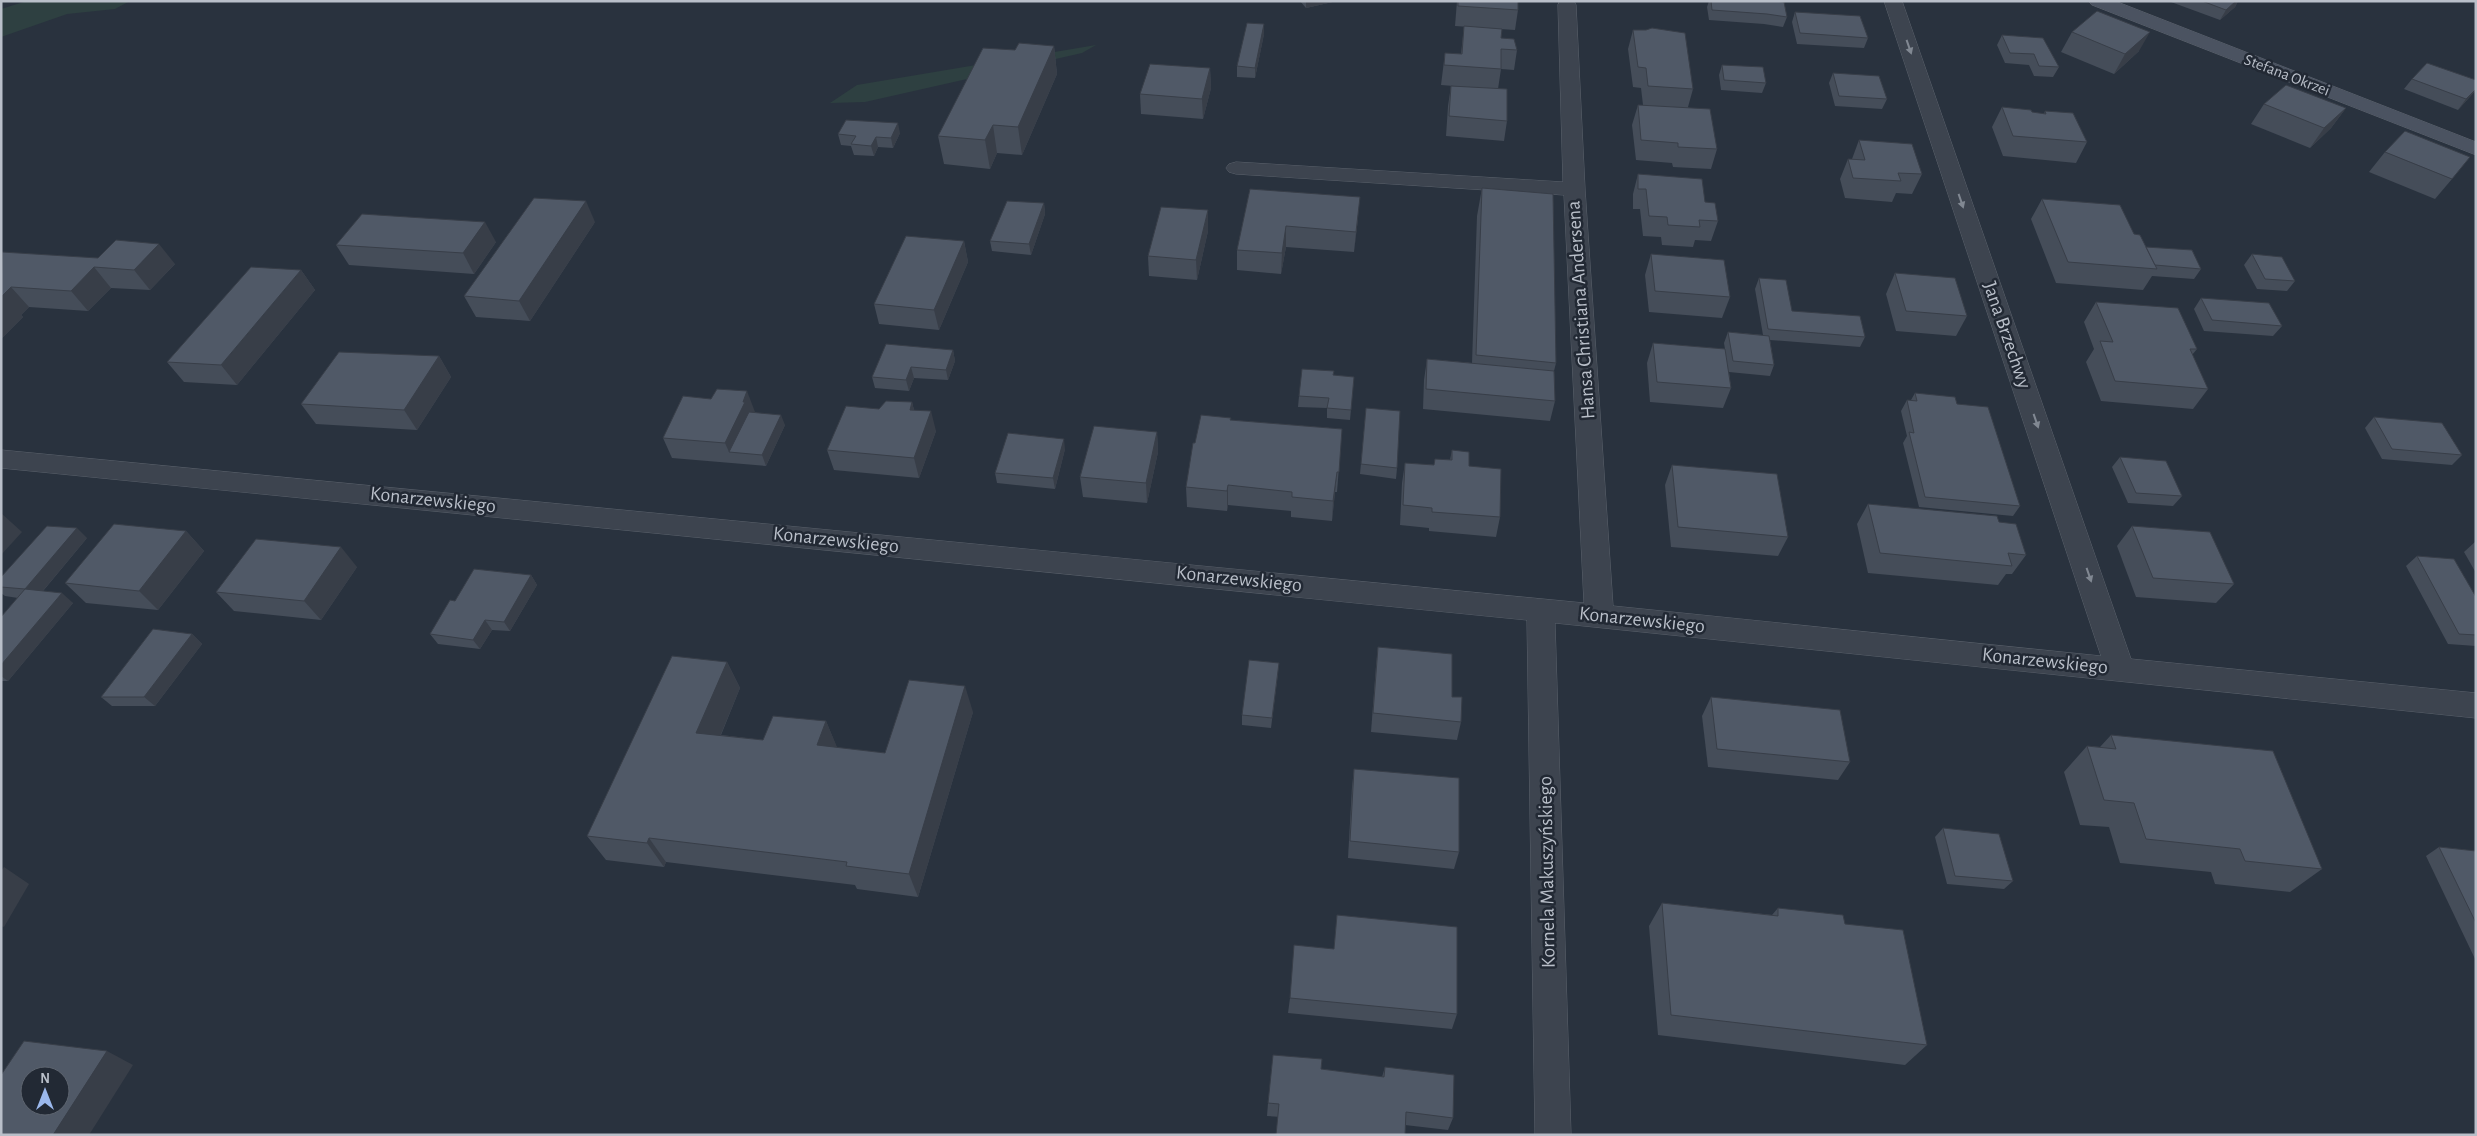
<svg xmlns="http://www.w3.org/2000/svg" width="2477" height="1136" viewBox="0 0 2477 1136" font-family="'Alegreya Sans',sans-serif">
<rect width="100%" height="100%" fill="#29323e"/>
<g fill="#2e4041">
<path d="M27 1H130L115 9 67 14 1 37V9Z"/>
<path d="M1096 45 1082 53 865 102 830 103 857 85Z"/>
</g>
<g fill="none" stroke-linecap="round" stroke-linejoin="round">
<defs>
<path id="street" d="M1560 1H1574L1576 5 1585 189 1613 606 2101 656 1884 1H1902L2131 659 2476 693V718L1555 623 1571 1135H1535L1527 620 1 468V450L1584 603 1564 195 1236 174 1229 172 1226 168 1229 164 1236 162 1563 182 1558 5Z"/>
<path id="secondary" d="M2089 1H2115L2476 142V155L2092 5Z"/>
</defs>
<use href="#street" stroke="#5b626c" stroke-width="1"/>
<use href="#secondary" stroke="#5b626c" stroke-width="1"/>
<use href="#street" fill="#3d444f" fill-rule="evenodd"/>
<use href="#secondary" fill="#4b5361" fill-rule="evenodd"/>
</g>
<g fill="#454d59">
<path d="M1300 1H1337L1306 8Z"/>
<path d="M1457 1H1518V10L1515 30 1455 26Z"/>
<path d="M1709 1H1773L1787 17 1783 27 1764 24 1709 20 1707 7Z"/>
<path d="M2171 1H2238L2235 7 2220 20 2171 2Z"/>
<path d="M1795 12 1868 38 1864 48 1797 44 1792 22Z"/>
<path d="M1464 26 1501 38 1517 50 1514 70 1501 69 1498 89 1507 121 1504 141 1446 136 1448 106 1451 86 1479 88 1441 85 1445 53 1461 54Z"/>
<path d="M1633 30 1693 89 1688 107 1717 149 1711 169 1673 167 1672 163 1636 160 1632 125 1638 105H1643L1641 88 1633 87 1628 49Z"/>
<path d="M2072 32 2139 51 2114 74 2061 52Z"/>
<path d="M1264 34 1255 78 1237 77V66Z"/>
<path d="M2002 35 2059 67 2053 77 2034 76 2029 65 2005 63 1997 45Z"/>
<path d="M1054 46 1057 74 1022 155 997 153 990 169 944 164 938 136 1015 50Z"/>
<path d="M1722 65 1766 83 1762 93 1721 90 1719 75Z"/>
<path d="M1210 68 1211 88 1203 119 1141 114 1140 94Z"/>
<path d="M1833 73 1887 99 1882 109 1835 106 1829 83Z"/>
<path d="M2412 79 2476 80V90L2458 110 2404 89Z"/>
<path d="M2264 104 2346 108 2331 128 2310 148 2251 124Z"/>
<path d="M2002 107 2044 114 2045 111 2087 142 2076 163 2003 156 1992 127Z"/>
<path d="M900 133 893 148 878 147 874 156 854 155 851 146 841 145 838 134Z"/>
<path d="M1859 140 1922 174 1912 194 1896 193 1892 202 1845 198 1840 179 1848 159H1852Z"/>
<path d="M2385 152 2452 179 2435 199 2369 172Z"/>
<path d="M1638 174 1705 202 1718 221 1711 241 1695 240 1693 247 1662 245 1661 237 1643 236 1640 209H1633V194Z"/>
<path d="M1482 188 1556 363 1554 371 1555 401 1550 421 1423 409 1424 380 1427 359 1472 363 1477 216Z"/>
<path d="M1250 189 1358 218 1354 252 1286 247 1281 274 1237 270V250Z"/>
<path d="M2042 199 2134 234 2146 247 2201 269 2194 279 2152 276 2143 290 2056 283 2031 219Z"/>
<path d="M1044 203 1045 214 1031 255 992 251 990 241Z"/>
<path d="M1208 210V231L1197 280 1149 276 1148 256Z"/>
<path d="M595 222 530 321 476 317 464 296Z"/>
<path d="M964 241 968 262 939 330 879 324 874 304Z"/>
<path d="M496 242 474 274 349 265 336 245Z"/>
<path d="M1 252 175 264 150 290 111 288 88 311 29 307 21 315 23 317 1 339Z"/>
<path d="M1651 254 1730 297 1722 318 1649 312 1645 275Z"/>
<path d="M2252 254 2295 281 2287 291 2257 289 2244 265Z"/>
<path d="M301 270 315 290 237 385 184 382 167 362Z"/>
<path d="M1895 273 1967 316 1956 336 1896 331 1886 294Z"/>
<path d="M1759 278 1792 311 1865 337 1860 347 1770 340 1774 365 1770 376 1729 372 1731 388 1723 408 1650 402 1647 363 1653 343 1725 349 1724 343 1728 332 1763 335 1755 289Z"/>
<path d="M2201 298 2282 326 2273 336 2204 331 2194 309Z"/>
<path d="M2096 302 2197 349 2192 355 2208 389 2193 409 2101 401 2086 362 2094 349 2084 322Z"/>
<path d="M953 350 955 361 948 380 914 378 909 391 875 388 872 377Z"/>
<path d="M439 356 451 377 417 430 316 424 301 404Z"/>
<path d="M1334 371 1333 376 1354 377 1350 420 1327 418V408L1298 407 1299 396Z"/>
<path d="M1915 393 1957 404 2020 506 2013 516 1919 507 1903 443 1907 436 1901 411 1907 400H1911Z"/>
<path d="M912 402 914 410 936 431 919 478 834 470 827 450 879 409Z"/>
<path d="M1366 408 1397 468 1396 479 1360 474Z"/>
<path d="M755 412 785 425 766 466 672 458 663 438Z"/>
<path d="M2374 417 2462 455 2452 465 2382 459 2365 428Z"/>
<path d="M1231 420 1342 429 1337 492H1335L1332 521 1291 517V511L1228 505 1227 511 1187 507 1186 487 1195 443Z"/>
<path d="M1157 432 1158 452 1147 503 1083 497 1080 477Z"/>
<path d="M1065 449 1055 489 997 483 995 473Z"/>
<path d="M1452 450 1469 466 1500 517 1496 537 1429 531V528L1400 525 1402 483 1405 463 1434 465 1435 459 1450 460Z"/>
<path d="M2120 457 2182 496 2173 506 2128 503 2112 467Z"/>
<path d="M1672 465 1788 537 1778 556 1671 547 1665 485Z"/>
<path d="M1868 504 1999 522 2026 555 2012 574H2006L1998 585 1868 573 1857 524Z"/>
<path d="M2132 526 2234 584 2216 603 2136 597 2117 546Z"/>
<path d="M186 531 204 551 158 610 86 603 65 583Z"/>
<path d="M87 538 43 591 73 603 8 681H1V617L18 598 5 596 1 593V577Z"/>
<path d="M2476 541V573L2464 552Z"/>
<path d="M2417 556 2476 597V646L2448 644 2406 566Z"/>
<path d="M357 567 321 620 234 611 216 592Z"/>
<path d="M531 575 537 585 510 631 492 630 480 649 438 644 430 634 455 601Z"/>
<path d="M192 634 202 644 155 706H112L101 697Z"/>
<path d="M1378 647 1452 697 1461 722 1457 740 1371 732 1376 666Z"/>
<path d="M727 662 740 688 721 735 763 740 826 721 837 748 885 753 973 712 918 897 857 889 855 885 666 862 664 867 606 860 587 836Z"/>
<path d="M1278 673 1271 728 1242 725V715Z"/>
<path d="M1711 697 1850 762 1838 780 1708 767 1702 716Z"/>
<path d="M2111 735 2322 869 2290 892 2215 884 2211 872 2120 863 2109 827 2080 825 2064 772 2087 746 2100 747Z"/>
<path d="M1354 769 1459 852 1454 869 1348 858 1352 787Z"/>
<path d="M1943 828 2013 881 2004 889 1947 884 1935 837Z"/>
<path d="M2439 847 2476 851V961L2426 856Z"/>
<path d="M1662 903 1772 915 1778 908 1845 924 1927 1045 1905 1065 1658 1035 1649 926Z"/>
<path d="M1337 915 1457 1014 1452 1029 1288 1013 1290 998 1334 949Z"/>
<path d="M1385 1067 1453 1118 1448 1130 1405 1125 1267 1116 1268 1103 1321 1069 1382 1077Z"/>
</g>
<g fill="#383e48">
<path d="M1306 1H1337L1306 8Z"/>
<path d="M2236 1H2238L2235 7 2220 20 2226 10Z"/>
<path d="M1264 24V34L1255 78V68Z"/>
<path d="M2150 32 2139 51 2114 74 2125 54Z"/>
<path d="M1054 46 1057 74 1022 155 1018 127Z"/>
<path d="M1210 68 1211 88 1203 119 1202 99Z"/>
<path d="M2476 89V90L2458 110 2466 99Z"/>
<path d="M2346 108 2331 128 2310 148 2324 128Z"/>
<path d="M898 123 900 133 893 148 891 138Z"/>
<path d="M993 125 997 153 990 169 985 140Z"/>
<path d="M876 137 878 147 874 156 871 146Z"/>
<path d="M1360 197 1358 218 1354 252 1356 232Z"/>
<path d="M586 201 595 222 530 321 519 301Z"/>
<path d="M1044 203 1045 214 1031 255 1029 244Z"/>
<path d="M1208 210V231L1197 280 1196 260Z"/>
<path d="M485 222 496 242 474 274 463 253Z"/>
<path d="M1286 226V247L1281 274 1282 253Z"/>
<path d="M964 241 968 262 939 330 934 310Z"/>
<path d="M159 244 175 264 150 290 134 270Z"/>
<path d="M94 267 111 288 88 311 71 291Z"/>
<path d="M301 270 315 290 237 385 221 365Z"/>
<path d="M11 287 29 307 21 315 23 317 1 339V297Z"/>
<path d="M953 350 955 361 948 380 946 370Z"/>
<path d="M439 356 451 377 417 430 404 410Z"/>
<path d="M911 367 914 378 909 391 906 380Z"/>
<path d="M747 391 755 412 752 419 729 452 725 443Z"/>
<path d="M912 402 917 423 910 410Z"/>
<path d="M931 411 936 431 919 478 914 458Z"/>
<path d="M781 415 785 425 766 466 762 455Z"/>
<path d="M1157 432 1158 452 1147 503 1146 483Z"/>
<path d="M1064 439 1065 449 1055 489 1053 478Z"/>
<path d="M1337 472 1335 492 1332 521 1333 501Z"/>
<path d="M1228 485V505L1227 511V491Z"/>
<path d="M1 513 22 532 1 555Z"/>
<path d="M77 528 87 538 36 599 25 589Z"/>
<path d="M186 531 204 551 158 610 139 591Z"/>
<path d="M341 547 357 567 321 620 304 601Z"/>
<path d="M531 575 537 585 510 631 504 622Z"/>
<path d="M62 593 73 603 8 681 1 676V665Z"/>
<path d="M485 620 492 630 480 649 473 640Z"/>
<path d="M192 634 202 644 155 706 144 697Z"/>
<path d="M727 662 740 688 711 758 696 733Z"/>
<path d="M965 686 973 712 918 897 909 874Z"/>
<path d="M826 721 837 747 829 771 817 745Z"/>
<path d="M649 838 666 862 664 867 647 843Z"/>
<path d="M4 867 29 884 4 927 1 926V871Z"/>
<path d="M107 1051 133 1065 89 1135H53Z"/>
</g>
<g fill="#505967" stroke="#383e48" fill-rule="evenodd">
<path d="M1458 1H1518V10L1458 6Z"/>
<path d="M1711 1H1773L1784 2 1787 17 1767 14 1712 10Z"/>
<path d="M2202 1H2236L2226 10Z"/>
<path d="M2097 11 2150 32 2125 54 2072 32Z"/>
<path d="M1795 12 1860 16 1868 38 1800 33Z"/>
<path d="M1247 23 1264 24 1255 68 1237 66Z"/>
<path d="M1464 26 1502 29 1501 38 1514 39 1517 50 1501 49V69L1444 65 1445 53 1462 54Z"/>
<path d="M1652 28 1685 33 1693 89 1648 86 1646 68 1638 67 1633 30H1646Z"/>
<path d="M2002 35 2043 38 2059 67 2039 66 2034 54 2010 53Z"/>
<path d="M1019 43 1054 46 1018 127 993 125 985 140 938 136 983 48 1015 50Z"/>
<path d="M2427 63 2476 80V89L2466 99 2412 79Z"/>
<path d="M1150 64 1210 68 1202 99 1140 94Z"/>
<path d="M1722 65 1763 67 1766 83 1724 80Z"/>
<path d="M1833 73 1879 76 1887 99 1839 96Z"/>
<path d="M2286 85 2346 108 2324 128 2264 104Z"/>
<path d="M1451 86 1507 89V121L1449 116Z"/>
<path d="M1638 105 1710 109 1717 149 1678 147V143L1641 140Z"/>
<path d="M2002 107 2031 110 2032 112 2046 114 2045 111 2073 113 2087 142 2013 136Z"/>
<path d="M846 120 898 123 891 138 876 137 871 146 851 144 856 136 838 134Z"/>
<path d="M2405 131 2470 157 2452 179 2385 152Z"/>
<path d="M1859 140 1912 144 1922 174 1898 173 1901 181 1853 178 1848 159 1865 160Z"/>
<path d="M1638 174 1702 179 1705 202 1715 203 1718 221 1699 220 1700 227 1668 225 1667 217 1649 216 1646 189H1638Z"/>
<path d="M1482 188 1553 194 1556 363 1476 355Z"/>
<path d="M1250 189 1360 197 1356 232 1286 226 1282 253 1237 250Z"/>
<path d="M534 198 586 201 519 301 464 296Z"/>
<path d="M2042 199 2120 205 2134 234 2140 235 2157 269 2068 262Z"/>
<path d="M1007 201 1044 203 1029 244 990 241Z"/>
<path d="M1161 207 1208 210 1196 260 1148 256Z"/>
<path d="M362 214 485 222 463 253 336 245Z"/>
<path d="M906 236 964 241 934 310 874 304Z"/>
<path d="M116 240 159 244 134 270 94 267 71 291 11 287 1 297 2 252 98 258Z"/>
<path d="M2146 247 2192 250 2201 269 2155 265Z"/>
<path d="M1651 254 1724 260 1730 297 1655 291Z"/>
<path d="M2252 254 2282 257 2295 281 2265 279Z"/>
<path d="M251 267 301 270 221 365 167 362Z"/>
<path d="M1895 273 1955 278 1967 316 1906 311Z"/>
<path d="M1759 278 1786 280 1792 311 1860 316 1865 337 1768 329Z"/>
<path d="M2201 298 2269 303 2282 326 2212 320Z"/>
<path d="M2096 302 2178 308 2197 349H2190L2208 389 2115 381 2100 341 2113 342Z"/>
<path d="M1728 332 1769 336 1774 365 1733 361Z"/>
<path d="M1653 343 1725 349 1731 388 1657 382Z"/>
<path d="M886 344 953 350 946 370 911 367 906 380 872 377Z"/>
<path d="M339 352 439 356 404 410 301 404Z"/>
<path d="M1427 359 1554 371 1555 401 1426 389Z"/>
<path d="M1302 369 1334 371 1333 375 1354 377 1351 410 1327 408 1329 398 1299 396Z"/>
<path d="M717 389 747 391 743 402H745L725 443 663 438 683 396 711 399Z"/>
<path d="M1915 393 1955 397 1957 404 1988 407 2020 506 1925 497 1909 432 1914 433 1907 400 1917 401Z"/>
<path d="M886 401 912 402 910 410 931 411 914 458 827 450 846 406 879 409Z"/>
<path d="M1366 408 1400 411 1397 468 1361 464Z"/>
<path d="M749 412 781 415 762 455 729 452Z"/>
<path d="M1201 415 1231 418 1230 420 1342 429 1339 472H1337L1333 501 1292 497V492L1228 485 1227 491 1186 487 1193 443H1195Z"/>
<path d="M2374 417 2442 423 2462 455 2392 449Z"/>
<path d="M1094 426 1157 432 1146 483 1080 477Z"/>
<path d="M1008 433 1064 439 1053 478 995 473Z"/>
<path d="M1452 450 1469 452V466L1501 469 1500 517 1432 512V508L1403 505 1405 463 1434 465 1435 459 1452 460Z"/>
<path d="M2120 457 2166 461 2182 496 2136 493Z"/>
<path d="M1672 465 1777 474 1788 537 1678 527Z"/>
<path d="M1868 504 1997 516 1999 522 2016 524 2026 555 2008 553 2012 566 1880 553Z"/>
<path d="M114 524 186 531 139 591 65 583Z"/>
<path d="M47 526 77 528 25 589 62 593 1 665V617L25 589 1 587V577Z"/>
<path d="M2132 526 2210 532 2234 584 2153 578Z"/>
<path d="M256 539 341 547 304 601 216 592Z"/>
<path d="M2417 556 2454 559 2476 597V635L2459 634Z"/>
<path d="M474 569 531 575 504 622 485 620 473 640 430 634 450 600 455 601Z"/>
<path d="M153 629 192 634 144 697H101Z"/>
<path d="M1378 647 1452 654V697H1462L1461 722 1373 713Z"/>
<path d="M672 656 727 662 696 733 763 740 773 716 826 721 817 745 885 753 909 680 965 686 909 874 846 866 847 862 649 838 647 843 587 836Z"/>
<path d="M1249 660 1279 663 1272 718 1242 715Z"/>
<path d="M1711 697 1840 710 1850 762 1717 749Z"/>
<path d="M2111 735 2273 751 2322 869 2245 861 2240 849 2146 839 2134 803 2104 800 2087 746 2116 749Z"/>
<path d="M1354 769 1459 778V852L1350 841Z"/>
<path d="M1943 828 1999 834 2013 881 1955 876Z"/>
<path d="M2439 847 2476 851V923Z"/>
<path d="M1662 903 1778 916V908L1843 915 1845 924 1903 930 1927 1045 1671 1015Z"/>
<path d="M1337 915 1457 927V1014L1290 998 1294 945 1334 949Z"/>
<path d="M24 1041 107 1051 53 1135H1V1075ZM30 1076H60V1106H30Z"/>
<path d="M1273 1055 1322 1059 1321 1069 1384 1077 1385 1067 1454 1075 1453 1118 1406 1112 1405 1135H1276L1279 1104 1268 1103Z"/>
</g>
<defs><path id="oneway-solid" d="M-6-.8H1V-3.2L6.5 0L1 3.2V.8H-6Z" transform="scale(1.25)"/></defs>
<g fill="#818892">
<use href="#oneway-solid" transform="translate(1909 47) rotate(71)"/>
<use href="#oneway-solid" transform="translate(1961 201) rotate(71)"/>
<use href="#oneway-solid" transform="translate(2036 421) rotate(71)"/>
<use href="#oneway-solid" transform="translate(2089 575) rotate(71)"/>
</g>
<g text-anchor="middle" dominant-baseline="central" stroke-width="5" stroke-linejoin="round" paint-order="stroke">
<g font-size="16" fill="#b9bfc9" stroke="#222934">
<text transform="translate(2287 75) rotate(21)">Stefana Okrzei</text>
</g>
<g font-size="20" fill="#b9bfc9" stroke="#222934">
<text transform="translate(1581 310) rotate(-94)">Hansa Christiana Andersena</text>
<text transform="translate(2007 335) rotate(71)">Jana Brzechwy</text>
<text transform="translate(433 500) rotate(6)">Konarzewskiego</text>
<text transform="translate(836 540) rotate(6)">Konarzewskiego</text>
<text transform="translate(1239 579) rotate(6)">Konarzewskiego</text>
<text transform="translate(1642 620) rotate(6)">Konarzewskiego</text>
<text transform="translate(2045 661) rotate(6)">Konarzewskiego</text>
<text transform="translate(1547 872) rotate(-91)">Kornela Makuszyńskiego</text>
</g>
</g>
<rect width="2477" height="1136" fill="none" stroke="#b9bfc9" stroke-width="5"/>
<g transform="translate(45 1091)"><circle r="24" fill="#222934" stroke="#5e6570"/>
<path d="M0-4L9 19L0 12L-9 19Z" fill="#9bb8ec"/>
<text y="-8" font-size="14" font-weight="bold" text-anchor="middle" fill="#b9bfc9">N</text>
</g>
</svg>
